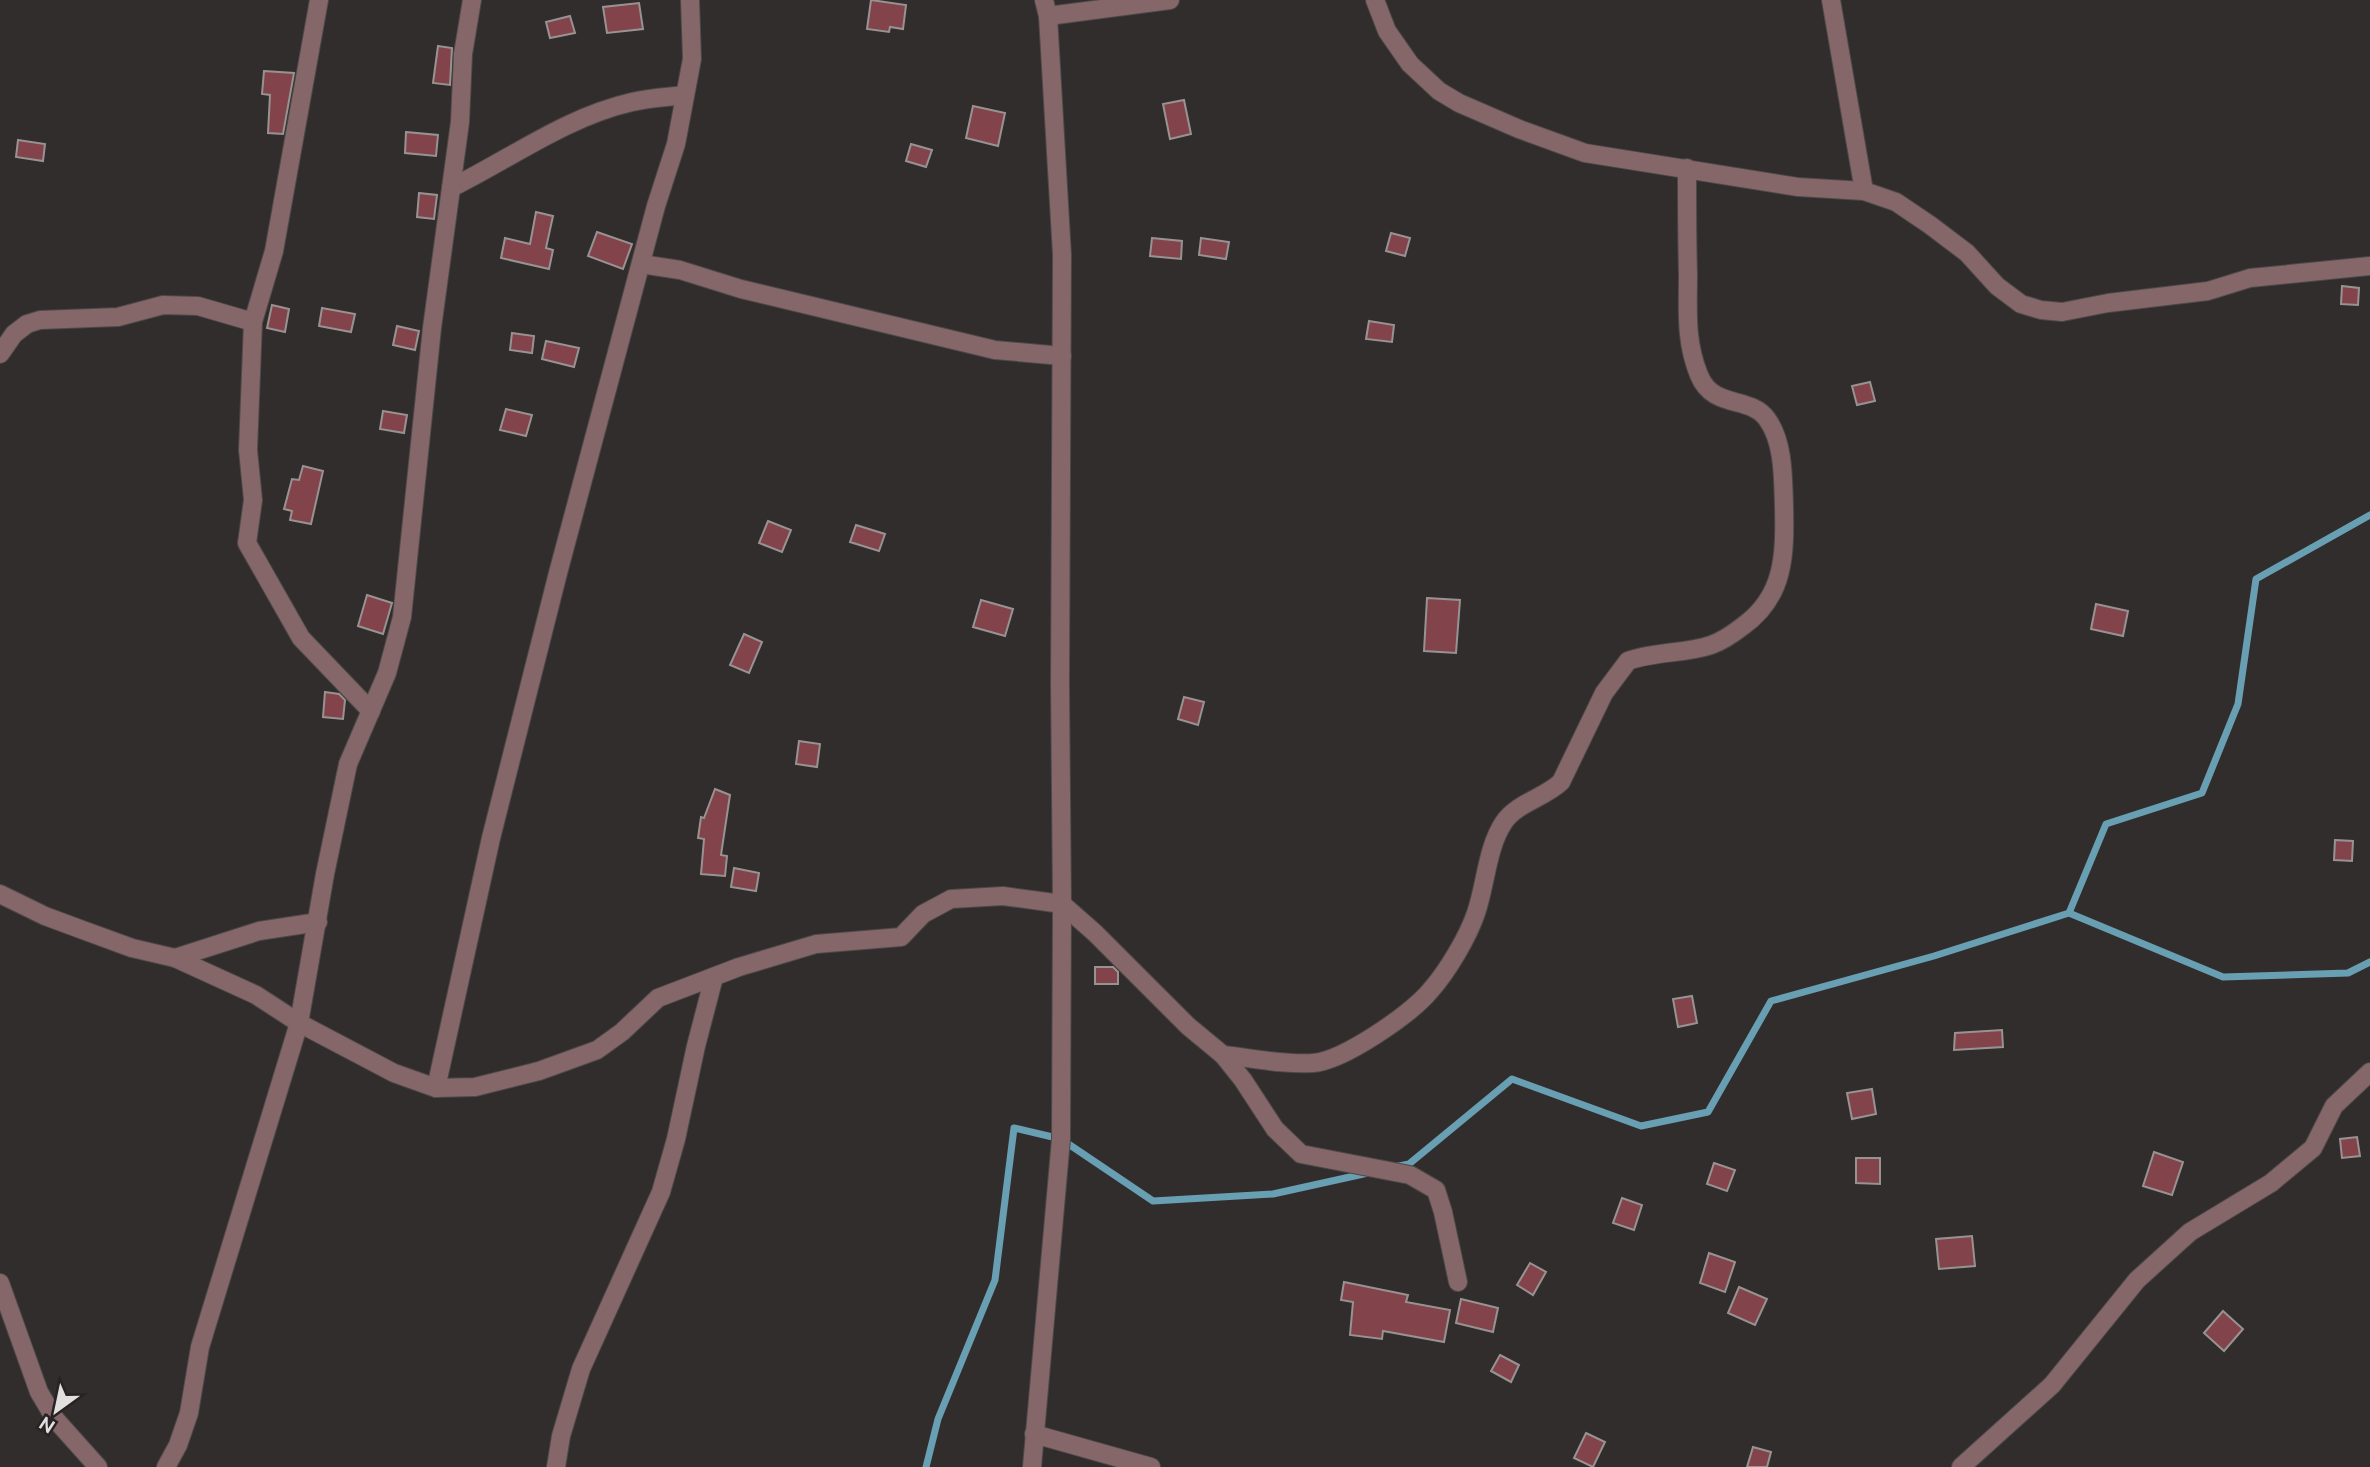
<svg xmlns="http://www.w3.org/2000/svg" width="2370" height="1467" viewBox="0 0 2370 1467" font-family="Ubuntu,sans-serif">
<rect width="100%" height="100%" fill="#312d2d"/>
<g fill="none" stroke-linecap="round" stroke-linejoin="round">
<g stroke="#689fb3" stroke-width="7">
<path d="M2069 913 2106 824 2202 793 2238 704 2256 579 2370 515"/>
<path d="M1394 1167 1409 1164 1512 1079 1641 1126 1708 1112 1771 1001 1934 956 2069 913 2223 977 2348 973 2370 962"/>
<path d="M926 1467 938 1419 995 1280 1014 1128 1061 1139 1153 1201 1273 1194 1368 1173"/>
</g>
</g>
<g fill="#83434b" stroke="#989393" stroke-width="2">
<path d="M871 0 906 5 903 29 890 27 889 32 867 29Z"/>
<path d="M639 3 643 29 607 33 603 7Z"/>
<path d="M570 16 575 33 550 38 546 22Z"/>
<path d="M438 46 452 48 450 85 433 83Z"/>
<path d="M264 71 294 73 283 134 268 133 270 95 262 94Z"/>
<path d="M1184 100 1191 134 1170 139 1163 104Z"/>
<path d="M973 106 1005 113 998 146 966 138Z"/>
<path d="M406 132 438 135 436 156 405 153Z"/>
<path d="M18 140 45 144 43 161 16 157Z"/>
<path d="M911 144 932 150 926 167 906 161Z"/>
<path d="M419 193 437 195 434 219 417 217Z"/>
<path d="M536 212 553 216 546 248 553 250 549 269 501 258 505 238 530 244Z"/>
<path d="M597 232 632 244 623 269 588 256Z"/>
<path d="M1391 233 1410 238 1405 256 1386 251Z"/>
<path d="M1152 238 1182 241 1181 259 1150 256Z"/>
<path d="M1201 238 1229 242 1226 259 1199 255Z"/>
<path d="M2342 286 2359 288 2358 305 2341 304Z"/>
<path d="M272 305 289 309 285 332 267 328Z"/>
<path d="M322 308 355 314 351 332 319 326Z"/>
<path d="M1369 321 1394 325 1392 342 1366 339Z"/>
<path d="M397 326 419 331 415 350 393 345Z"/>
<path d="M512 333 534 336 532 353 510 350Z"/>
<path d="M546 341 579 348 574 367 542 359Z"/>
<path d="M1870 382 1875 401 1857 405 1852 386Z"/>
<path d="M506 409 532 415 526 436 500 430Z"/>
<path d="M383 411 407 415 404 433 380 429Z"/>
<path d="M303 466 323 471 311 524 290 520 292 511 284 509 292 479 299 480Z"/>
<path d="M768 521 791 530 782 552 759 543Z"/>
<path d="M856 525 885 534 879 551 850 542Z"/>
<path d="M367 595 392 603 383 634 358 626Z"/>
<path d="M1427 598 1460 600 1456 653 1424 651Z"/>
<path d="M981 600 1013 609 1005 636 973 627Z"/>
<path d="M2096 604 2128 611 2123 636 2091 629Z"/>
<path d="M744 634 762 642 749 673 730 665Z"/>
<path d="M325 692 339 694 345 700 343 719 323 717Z"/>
<path d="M1184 697 1204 702 1198 725 1178 719Z"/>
<path d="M799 741 820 744 817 767 796 764Z"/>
<path d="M715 789 730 795 721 855 727 856 725 876 701 874 704 839 698 838 701 817 704 818Z"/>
<path d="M2335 840 2353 841 2352 861 2334 860Z"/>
<path d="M734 868 759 873 756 891 731 887Z"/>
<path d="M1095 967H1113L1118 972V984H1095Z"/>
<path d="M1692 996 1697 1023 1678 1027 1673 999Z"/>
<path d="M2002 1030 2003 1047 1954 1050 1955 1033Z"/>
<path d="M1872 1089 1876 1114 1852 1119 1847 1093Z"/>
<path d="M2357 1137 2360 1156 2342 1158 2340 1139Z"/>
<path d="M2154 1152 2183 1162 2172 1195 2143 1186Z"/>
<path d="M1856 1158H1880V1184L1856 1183Z"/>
<path d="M1714 1163 1735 1170 1727 1191 1707 1184Z"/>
<path d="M1622 1198 1642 1205 1634 1230 1613 1223Z"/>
<path d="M1972 1236 1975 1266 1939 1269 1936 1239Z"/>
<path d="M1709 1253 1735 1262 1725 1292 1700 1283Z"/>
<path d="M1530 1263 1546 1272 1533 1295 1517 1285Z"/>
<path d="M1344 1282 1408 1295 1406 1302 1450 1310 1444 1342 1383 1331 1382 1339 1350 1335 1353 1302 1341 1300Z"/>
<path d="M1739 1287 1767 1299 1755 1325 1728 1313Z"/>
<path d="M1461 1299 1498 1308 1493 1332 1456 1323Z"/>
<path d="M2223 1311 2243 1329 2224 1351 2204 1333Z"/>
<path d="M1500 1355 1519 1365 1511 1382 1491 1371Z"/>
<path d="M1586 1433 1605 1442 1593 1467 1574 1458Z"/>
<path d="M1753 1447 1771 1452 1767 1467H1747Z"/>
</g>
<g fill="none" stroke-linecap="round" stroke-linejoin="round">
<defs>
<g id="minor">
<path d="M319 0 274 251 253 322 248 450 253 500 247 543 301 638 371 711"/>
<path d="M1375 0 1387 31 1410 64 1439 91 1459 103 1519 129 1585 153 1798 187 1864 191 1896 202 1930 225 1967 253 1997 286 2021 304 2041 310 2062 312 2108 303 2208 291 2250 278 2370 266"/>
<path d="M1831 0 1864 191"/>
<path d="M1048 16 1170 0"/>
<path d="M451 188C510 159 566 117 632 102 649 98 668 97 685 95"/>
<path d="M641 264 680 270 741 289 995 350 1062 356"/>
<path d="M0 354 14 334 27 324 40 320 118 317 163 305 198 306 253 322"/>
<path d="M0 894 45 916 80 929 132 948 175 958 256 995 299 1023 394 1073 436 1088 475 1087 539 1071 597 1050 622 1032 658 998 739 967 816 944 901 937 923 914 951 899 1003 896 1062 904 1095 933 1188 1026 1223 1055 1243 1080 1275 1129 1301 1154 1410 1175 1436 1190 1443 1212 1458 1282"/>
<path d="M175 958 259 931 318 922"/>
<path d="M1223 1055C1252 1058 1284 1065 1313 1063 1343 1061 1411 1014 1430 991 1447 972 1468 937 1476 913 1486 884 1487 847 1504 822 1517 803 1544 798 1561 782L1604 693 1628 661C1654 651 1685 654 1711 645 1723 641 1734 633 1743 626 1785 596 1785 554 1784 506 1783 479 1784 442 1767 419 1750 395 1713 410 1699 375 1685 341 1688 310 1688 275 1687 239 1687 204 1687 168"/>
<path d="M436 1088 491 838 558 573 656 206 676 144 692 59 690 0"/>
<path d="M0 1283 39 1392 55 1419 98 1467"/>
<path d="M1034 1434 1151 1467"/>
<path d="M166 1467 178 1445 189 1413 200 1347 299 1023 325 874 348 764 387 673 402 617 432 328 460 122 463 54 472 0"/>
<path d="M556 1467 561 1436 581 1369 661 1192 676 1139 696 1046 714 977"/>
<path d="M1032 1467 1061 1139 1062 904 1060 684 1062 255 1048 16 1044 0"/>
<path d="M1961 1467 2052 1385 2137 1280 2190 1232 2271 1183 2313 1148 2334 1106 2370 1072"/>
</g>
</defs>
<use href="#minor" stroke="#4d4949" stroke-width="20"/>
<use href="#minor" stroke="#856669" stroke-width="18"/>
</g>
<g transform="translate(56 1411) rotate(213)" stroke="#272324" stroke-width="5" paint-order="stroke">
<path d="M0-5L12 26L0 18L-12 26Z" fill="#e2dfdf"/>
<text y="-10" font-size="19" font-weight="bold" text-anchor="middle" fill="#e2dfdf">N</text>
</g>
</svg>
